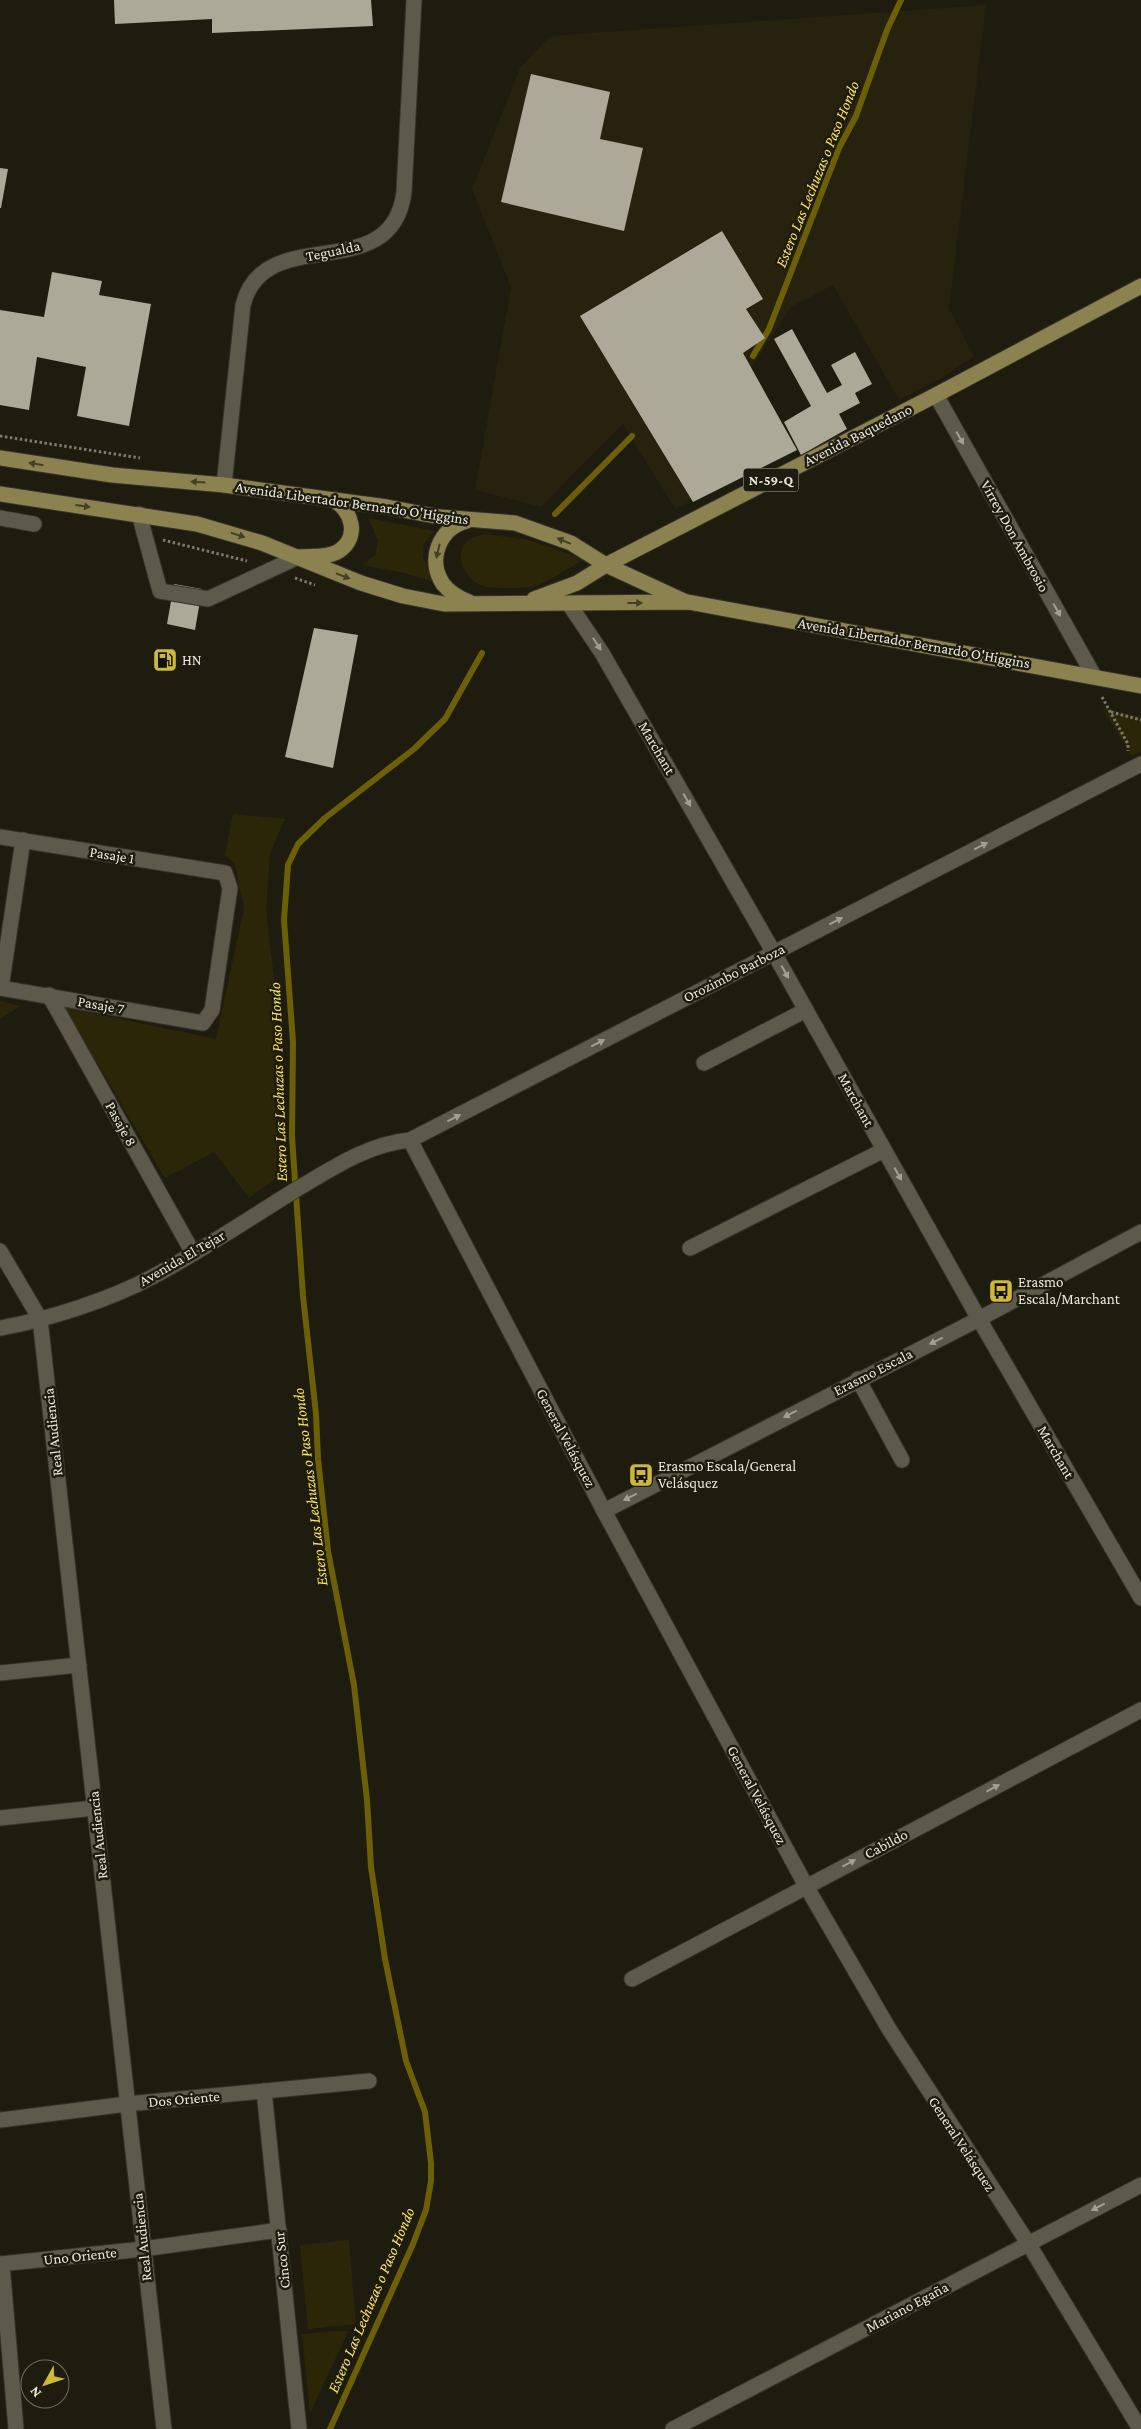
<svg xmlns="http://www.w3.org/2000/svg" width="1141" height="2429" viewBox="0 0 1141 2429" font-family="'Crimson Pro',serif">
<rect width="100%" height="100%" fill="#1e1c0e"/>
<path fill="#26220e" d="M986 5 949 308 974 356 945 376 899 400 833 285 791 307 748 373 790 452 675 509 623 424 541 507 475 490 511 287 472 189 520 68 550 36Z"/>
<g fill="#2c2608">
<path d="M368 518 435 531 424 543 423 557 435 582 404 573 363 565 376 554 378 540Z"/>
<path d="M485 534 528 540 585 559C570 567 549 582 534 586 526 589 487 589 480 585 465 578 453 554 467 541 471 537 479 536 485 534Z"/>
<path d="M1102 708 1141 717V751L1132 756Z"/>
<path d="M233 814 285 819 270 853 266 910 283 1055 278 1176 249 1198 214 1152 165 1178 64 1007 216 1039 244 908 235 864 225 855Z"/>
<path d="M0 1001 21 1006 0 1019Z"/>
<path d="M349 2240 356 2324 308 2329 300 2245Z"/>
<path d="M350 2330H349L310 2413 302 2334Z"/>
</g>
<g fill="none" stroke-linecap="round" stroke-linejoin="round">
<g stroke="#6c5f06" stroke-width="6">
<path d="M753 356 769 329 839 148 856 116 887 30 901 0"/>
<path d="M555 514 632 436"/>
<path d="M330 2429 413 2244 426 2210 431 2181V2163L425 2112 406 2061 385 1959 371 1867 367 1800 354 1685 328 1551 318 1459 316 1414 303 1296 292 1137 293 1042 284 920 288 865 298 844 325 818 414 749 445 719 482 653"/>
</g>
</g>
<g fill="#aca998">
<path d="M114 0H371L373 26 212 33V19L115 24Z"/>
<path d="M531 74 610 92 600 139 643 148 624 231 501 202Z"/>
<path d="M0 168 8 169 1 208H0Z"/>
<path d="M722 231 763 299 746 309 765 338 743 353 797 450 693 502 580 316Z"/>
<path d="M52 272 102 281 99 295 151 304 129 426 77 416 86 367 37 357 29 410 0 405V310L44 317Z"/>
<path d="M792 329 827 393 842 385 831 365 855 352 872 384 855 393 860 403 839 414 847 429 801 455 784 422 811 406 774 339Z"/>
<path d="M174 584 202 589 195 630 167 624Z"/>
<path d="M314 628 358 635 333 768 285 757Z"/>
</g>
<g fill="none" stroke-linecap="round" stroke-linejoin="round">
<defs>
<g id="minor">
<path d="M936 395 1094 676"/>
<path d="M224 485 243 305C264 220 392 289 404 192L414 0"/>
<path d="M139 514 160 591 208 599 298 557"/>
<path d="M0 518 34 524"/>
<path d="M569 604 602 653 774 953 979 1319 1141 1598"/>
<path d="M0 837 225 873 230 888 212 1010 203 1023 0 988"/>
<path d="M1 988 23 840"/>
<path d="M49 995 193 1253"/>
<path d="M704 1063 806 1010"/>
<path d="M410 1140 604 1511 806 1886 889 2029 1028 2243 1140 2429"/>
<path d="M690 1248 884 1150"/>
<path d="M0 1251 40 1319 164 2429"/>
<path d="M0 1328C47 1320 112 1299 154 1276 203 1250 250 1218 297 1189 333 1168 368 1144 410 1140L1141 764"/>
<path d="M858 1379 902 1460"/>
<path d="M604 1511 979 1319 1141 1232"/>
<path d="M0 1673 79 1665"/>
<path d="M0 1818 94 1808"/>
<path d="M632 1979 1141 1710"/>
<path d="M264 2091 299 2429"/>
<path d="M0 2120 127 2104 369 2081"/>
<path d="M0 2264 143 2249 279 2230"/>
<path d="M2 2264 16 2429"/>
<path d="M673 2429 1141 2185"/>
</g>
<g id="major">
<path d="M0 458 112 475 224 485 387 507 440 517 515 523 571 543 606 565 684 601"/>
<path d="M0 494 197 524 262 543 361 583 403 596 444 604 688 602 1141 686"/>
<path d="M467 521C439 528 427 560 443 584 450 593 459 598 469 602"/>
<path d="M300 557C312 556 328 558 339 551 360 537 352 510 333 500"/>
<path d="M534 599 577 583 606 565 936 395 1141 286"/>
</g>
</defs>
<use href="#minor" stroke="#35332c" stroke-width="17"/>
<use href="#major" stroke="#35332c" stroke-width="17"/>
<g stroke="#7c7a6e" stroke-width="3" stroke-dasharray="2.5 2.5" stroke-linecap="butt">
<path d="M0 436 140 458"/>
<path d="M163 540 247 561"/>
<path d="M295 578 315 585"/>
<path d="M1102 697 1128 744V751"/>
<path d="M1111 712 1141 720"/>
</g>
<use href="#minor" stroke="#5d5a4b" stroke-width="15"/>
<use href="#major" stroke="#8b8250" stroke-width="15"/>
</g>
<defs><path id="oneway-solid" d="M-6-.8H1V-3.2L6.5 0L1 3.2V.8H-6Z" transform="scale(1.25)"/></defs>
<g fill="#a2a094">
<use href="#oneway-solid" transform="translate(960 438) rotate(61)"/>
<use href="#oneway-solid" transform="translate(1057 610) rotate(61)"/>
<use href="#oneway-solid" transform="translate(597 644) rotate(57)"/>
<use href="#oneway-solid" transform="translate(687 800) rotate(60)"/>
<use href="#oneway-solid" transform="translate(981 846) rotate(-27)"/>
<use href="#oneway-solid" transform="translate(836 921) rotate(-27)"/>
<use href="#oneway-solid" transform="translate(785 972) rotate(61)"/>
<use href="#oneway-solid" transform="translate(598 1043) rotate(-27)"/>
<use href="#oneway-solid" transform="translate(454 1118) rotate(-27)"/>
<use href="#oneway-solid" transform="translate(898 1174) rotate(61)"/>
<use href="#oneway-solid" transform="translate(936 1341) rotate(154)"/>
<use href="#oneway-solid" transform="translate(790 1414) rotate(153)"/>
<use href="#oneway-solid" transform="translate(630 1497) rotate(153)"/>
<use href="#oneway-solid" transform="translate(993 1788) rotate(-28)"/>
<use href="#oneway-solid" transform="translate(849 1863) rotate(-28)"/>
<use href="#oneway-solid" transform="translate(1098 2207) rotate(153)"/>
</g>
<g fill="#444025">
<use href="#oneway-solid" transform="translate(36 464) rotate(-171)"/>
<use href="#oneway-solid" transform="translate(198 482) rotate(-176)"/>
<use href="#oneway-solid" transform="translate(83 506) rotate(8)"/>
<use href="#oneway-solid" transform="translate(238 535) rotate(18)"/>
<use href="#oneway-solid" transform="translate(564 541) rotate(-157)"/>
<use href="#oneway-solid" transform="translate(438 551) rotate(103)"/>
<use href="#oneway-solid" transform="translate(343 576) rotate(21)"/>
<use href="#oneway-solid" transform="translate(635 603)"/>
</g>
<defs>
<symbol id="fuel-square" viewBox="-11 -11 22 22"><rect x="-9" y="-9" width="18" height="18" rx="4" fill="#ceb837" stroke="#1e1c0e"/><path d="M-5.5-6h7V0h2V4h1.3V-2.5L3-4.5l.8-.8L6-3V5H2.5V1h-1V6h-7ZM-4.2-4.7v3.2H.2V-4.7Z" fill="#111"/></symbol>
<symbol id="bus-square" viewBox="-11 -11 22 22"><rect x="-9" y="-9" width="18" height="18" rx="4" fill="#ceb837" stroke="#1e1c0e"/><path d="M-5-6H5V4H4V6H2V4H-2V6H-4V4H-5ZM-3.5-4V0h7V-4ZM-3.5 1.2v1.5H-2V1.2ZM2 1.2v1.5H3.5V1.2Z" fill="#111"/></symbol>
</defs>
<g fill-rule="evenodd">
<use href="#fuel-square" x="151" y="646" width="28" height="28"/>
<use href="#bus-square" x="987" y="1277" width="28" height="28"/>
<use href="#bus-square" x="627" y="1461" width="28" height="28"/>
</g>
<g text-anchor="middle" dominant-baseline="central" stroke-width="5" stroke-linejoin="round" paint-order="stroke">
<rect fill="#1e1c0e" stroke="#aba99f" stroke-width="1" x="743.5" y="468.5" width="55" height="23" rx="4"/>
<g font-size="14" font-weight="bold" fill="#e8e6dd">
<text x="771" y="480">N-59-Q</text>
</g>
<g font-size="15" fill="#e8e6dd" stroke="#1e1c0e">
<text transform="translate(333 251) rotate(-12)">Tegualda</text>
<text transform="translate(858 435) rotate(-27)">Avenida Baquedano</text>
<text transform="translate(352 503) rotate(8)">Avenida Libertador Bernardo O'Higgins</text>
<text transform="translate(1015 536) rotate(61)">Virrey Don Ambrosio</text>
<text transform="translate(914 643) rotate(10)">Avenida Libertador Bernardo O'Higgins</text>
<text transform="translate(657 748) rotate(60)">Marchant</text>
<text transform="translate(112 855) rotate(9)">Pasaje 1</text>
<text transform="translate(734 973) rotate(-27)">Orozimbo Barboza</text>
<text transform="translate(101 1005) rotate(10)">Pasaje 7</text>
<text transform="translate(856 1100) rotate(61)">Marchant</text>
<text transform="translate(121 1124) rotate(61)">Pasaje 8</text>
<text transform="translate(182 1258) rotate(-30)">Avenida El Tejar</text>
<text transform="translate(873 1372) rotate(-27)">Erasmo Escala</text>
<text transform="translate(53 1432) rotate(-96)">Real Audiencia</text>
<text transform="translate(566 1438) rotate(62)">General Velásquez</text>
<text transform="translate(1056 1452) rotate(60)">Marchant</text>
<text transform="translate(757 1795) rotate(62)">General Velásquez</text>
<text transform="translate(98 1835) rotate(-96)">Real Audiencia</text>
<text transform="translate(886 1844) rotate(-28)">Cabildo</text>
<text transform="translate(184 2099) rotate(-5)">Dos Oriente</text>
<text transform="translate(962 2144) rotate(57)">General Velásquez</text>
<text transform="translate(142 2237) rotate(-96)">Real Audiencia</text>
<text transform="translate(80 2256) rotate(-6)">Uno Oriente</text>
<text transform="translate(282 2260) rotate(-96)">Cinco Sur</text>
<text transform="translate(907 2307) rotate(-28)">Mariano Egaña</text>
</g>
<g font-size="15" fill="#e8e6dd" stroke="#1e1c0e" text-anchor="start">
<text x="182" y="660">HN</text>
<text x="1018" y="1282">Erasmo<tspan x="1018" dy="17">Escala/Marchant</tspan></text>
<text x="658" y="1466">Erasmo Escala/General<tspan x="658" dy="17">Velásquez</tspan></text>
</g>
<g font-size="16" font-style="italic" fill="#fae35d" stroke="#1e1c0e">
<text transform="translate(817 174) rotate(-68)">Estero Las Lechuzas o Paso Hondo</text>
<text transform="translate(278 1082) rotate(-92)">Estero Las Lechuzas o Paso Hondo</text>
<text transform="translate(310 1487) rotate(-97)">Estero Las Lechuzas o Paso Hondo</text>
<text transform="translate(371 2300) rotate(-67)">Estero Las Lechuzas o Paso Hondo</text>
</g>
</g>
<g transform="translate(45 2384) rotate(230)"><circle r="24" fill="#1e1c0e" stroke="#6f6d61"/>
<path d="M0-4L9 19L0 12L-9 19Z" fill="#ceb837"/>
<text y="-8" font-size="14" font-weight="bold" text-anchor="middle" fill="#e8e6dd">N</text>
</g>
</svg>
